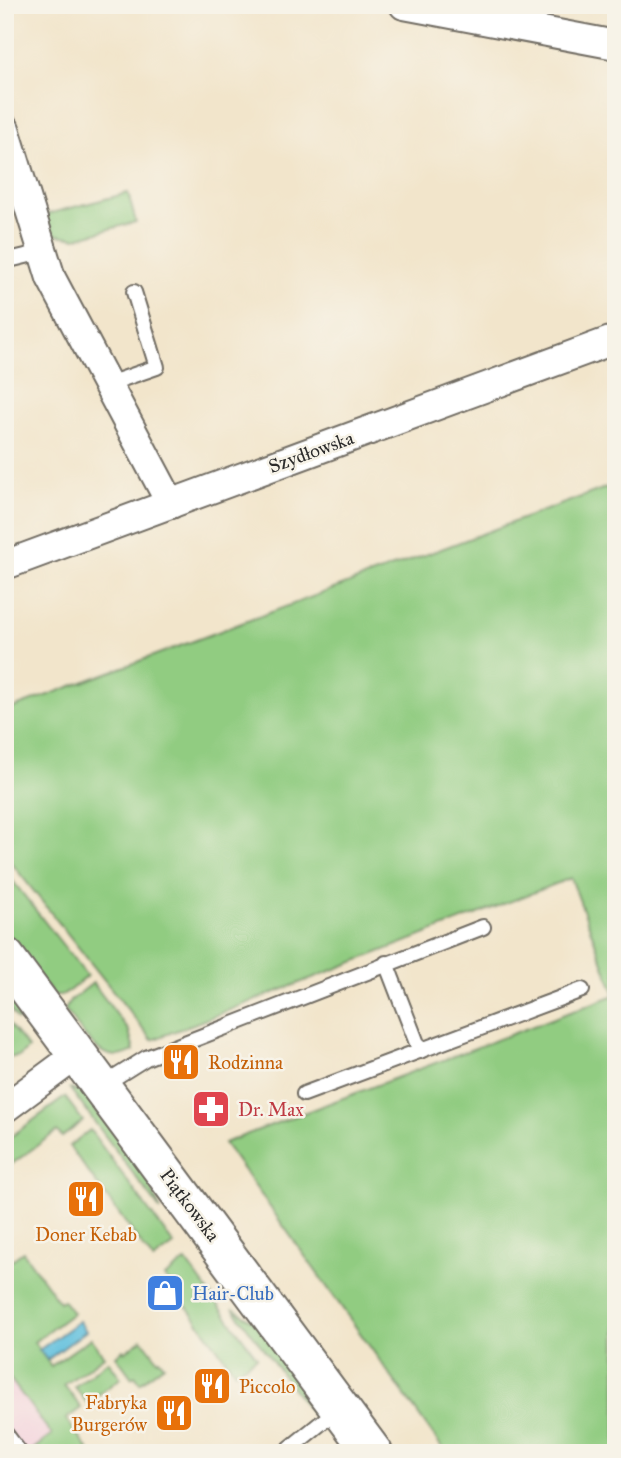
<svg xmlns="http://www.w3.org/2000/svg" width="621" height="1458" viewBox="0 0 621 1458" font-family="'IM FELL Great Primer',serif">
<rect width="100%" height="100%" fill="#f7f3e8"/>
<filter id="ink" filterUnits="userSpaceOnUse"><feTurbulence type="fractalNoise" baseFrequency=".0143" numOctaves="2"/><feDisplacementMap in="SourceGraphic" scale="14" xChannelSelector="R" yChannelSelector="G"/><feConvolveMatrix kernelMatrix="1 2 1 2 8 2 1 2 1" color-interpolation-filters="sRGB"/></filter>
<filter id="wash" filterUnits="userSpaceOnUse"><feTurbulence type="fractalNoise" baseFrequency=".00686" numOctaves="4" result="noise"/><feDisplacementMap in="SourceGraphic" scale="28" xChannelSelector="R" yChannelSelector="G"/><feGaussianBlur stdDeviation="1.57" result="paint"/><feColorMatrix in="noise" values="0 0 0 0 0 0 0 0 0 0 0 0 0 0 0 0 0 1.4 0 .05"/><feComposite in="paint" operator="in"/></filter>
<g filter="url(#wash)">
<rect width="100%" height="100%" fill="#f2e5cb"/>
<path fill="#f4cfdc" d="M5 1357 76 1453H5Z"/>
<g fill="#91cc81" stroke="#5e7c56" stroke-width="2">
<path d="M128 193 136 222 76 238 45 233 40 216Z"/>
<path d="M616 484V1453H446L224 1143 615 995 571 878 152 1040 5 855V711Z"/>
<path d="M5 871 87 976 64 995H53L5 932Z"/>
<path d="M93 983 129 1031 134 1051C129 1053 124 1056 118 1056 96 1058 78 1026 65 1010L70 1001Z"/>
<path d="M5 986 26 1014 18 1020 5 1003Z"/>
<path d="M5 1019 28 1048 20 1056 5 1058Z"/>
<path d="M70 1089 82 1092 147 1178 161 1211Z"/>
<path d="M65 1097 83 1121 62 1137 57 1131 5 1169V1141Z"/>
<path d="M90 1130 174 1245 153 1260 69 1146Z"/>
<path d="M23 1252 59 1302 63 1300 73 1313 34 1342 51 1366 91 1338 104 1356 64 1385 81 1408 66 1419 91 1453H34L32 1450 52 1435 5 1372V1265Z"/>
<path d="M186 1261 257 1357 235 1372 165 1277Z"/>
<path d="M233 1308 256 1323 313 1400 312 1414Z"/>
<path d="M142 1339 158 1360 159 1359 164 1365 140 1383 135 1376 132 1378 116 1356 123 1350 125 1352Z"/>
<path d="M108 1361 121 1378 87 1403 74 1387Z"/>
</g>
<path fill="#60c0de" stroke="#467684" stroke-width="2" d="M79 1321 86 1331 47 1360 39 1350Z"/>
</g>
<g filter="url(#ink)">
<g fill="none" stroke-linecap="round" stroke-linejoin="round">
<defs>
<g id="lane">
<path d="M5 261 42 252"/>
<path d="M108 384 157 367 134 292"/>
<path d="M386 963 420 1051"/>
<path d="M103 1085 146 1058 483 927"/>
<path d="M304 1094 582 990"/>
<path d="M5 1433 20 1453"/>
<path d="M284 1453 337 1410"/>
</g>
<g id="street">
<path d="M404 5 616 45"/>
<path d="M5 129 51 278 171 504"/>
<path d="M5 565 616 339"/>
<path d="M5 1108 78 1054"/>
</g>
<path id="secondary" d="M5 957 373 1453"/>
</defs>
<use href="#lane" stroke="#716c63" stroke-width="18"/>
<use href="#street" stroke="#716c63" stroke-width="32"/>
<use href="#secondary" stroke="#716c63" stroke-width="42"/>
<use href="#lane" stroke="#fff" stroke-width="14"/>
<use href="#street" stroke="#fff" stroke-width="28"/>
<use href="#secondary" stroke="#fff" stroke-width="38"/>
</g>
</g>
<defs>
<symbol id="restaurant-square" viewBox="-11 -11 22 22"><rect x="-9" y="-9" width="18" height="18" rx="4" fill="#e8710a" stroke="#f7f3e8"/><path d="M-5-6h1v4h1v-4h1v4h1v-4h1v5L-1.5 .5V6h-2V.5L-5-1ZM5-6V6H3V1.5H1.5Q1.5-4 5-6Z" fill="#fff"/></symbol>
<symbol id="pharmacy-square" viewBox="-11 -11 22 22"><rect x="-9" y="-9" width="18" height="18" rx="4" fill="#e0444e" stroke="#f7f3e8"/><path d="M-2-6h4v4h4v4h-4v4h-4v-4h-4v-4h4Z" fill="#fff"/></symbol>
<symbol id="shop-square" viewBox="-11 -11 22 22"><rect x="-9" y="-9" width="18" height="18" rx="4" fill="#3f7fe0" stroke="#f7f3e8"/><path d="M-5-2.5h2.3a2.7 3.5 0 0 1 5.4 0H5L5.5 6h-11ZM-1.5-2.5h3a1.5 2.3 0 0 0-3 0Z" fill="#fff"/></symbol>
</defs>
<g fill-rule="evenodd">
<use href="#restaurant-square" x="159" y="1040" width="44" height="44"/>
<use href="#pharmacy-square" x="189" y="1087" width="44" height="44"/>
<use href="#restaurant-square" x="64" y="1177" width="44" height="44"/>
<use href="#shop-square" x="143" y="1271" width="44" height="44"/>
<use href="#restaurant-square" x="190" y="1364" width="44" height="44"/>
<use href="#restaurant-square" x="152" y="1391" width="44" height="44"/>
</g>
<g text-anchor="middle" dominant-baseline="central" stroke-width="5" stroke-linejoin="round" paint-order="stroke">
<g font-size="19" fill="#2b2b2b" stroke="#f7f3e8">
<text transform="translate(311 452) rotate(-20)">Szydłowska</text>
<text transform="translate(190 1205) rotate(53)">Piątkowska</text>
</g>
<g font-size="19" fill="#c56008" stroke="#f7f3e8" text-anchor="start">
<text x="208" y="1062">Rodzinna</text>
<text x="86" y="1234" text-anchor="middle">Doner Kebab</text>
<text x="239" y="1386">Piccolo</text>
<text x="147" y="1402" text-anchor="end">Fabryka<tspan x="147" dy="22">Burgerów</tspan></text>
</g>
<g font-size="19" fill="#be3a42" stroke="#f7f3e8" text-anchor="start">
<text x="238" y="1109">Dr. Max</text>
</g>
<g font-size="19" fill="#366cbe" stroke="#f7f3e8" text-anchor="start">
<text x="192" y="1293">Hair-Club</text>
</g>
</g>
<rect width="621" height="1458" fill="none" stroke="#f7f3e8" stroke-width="28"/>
</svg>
